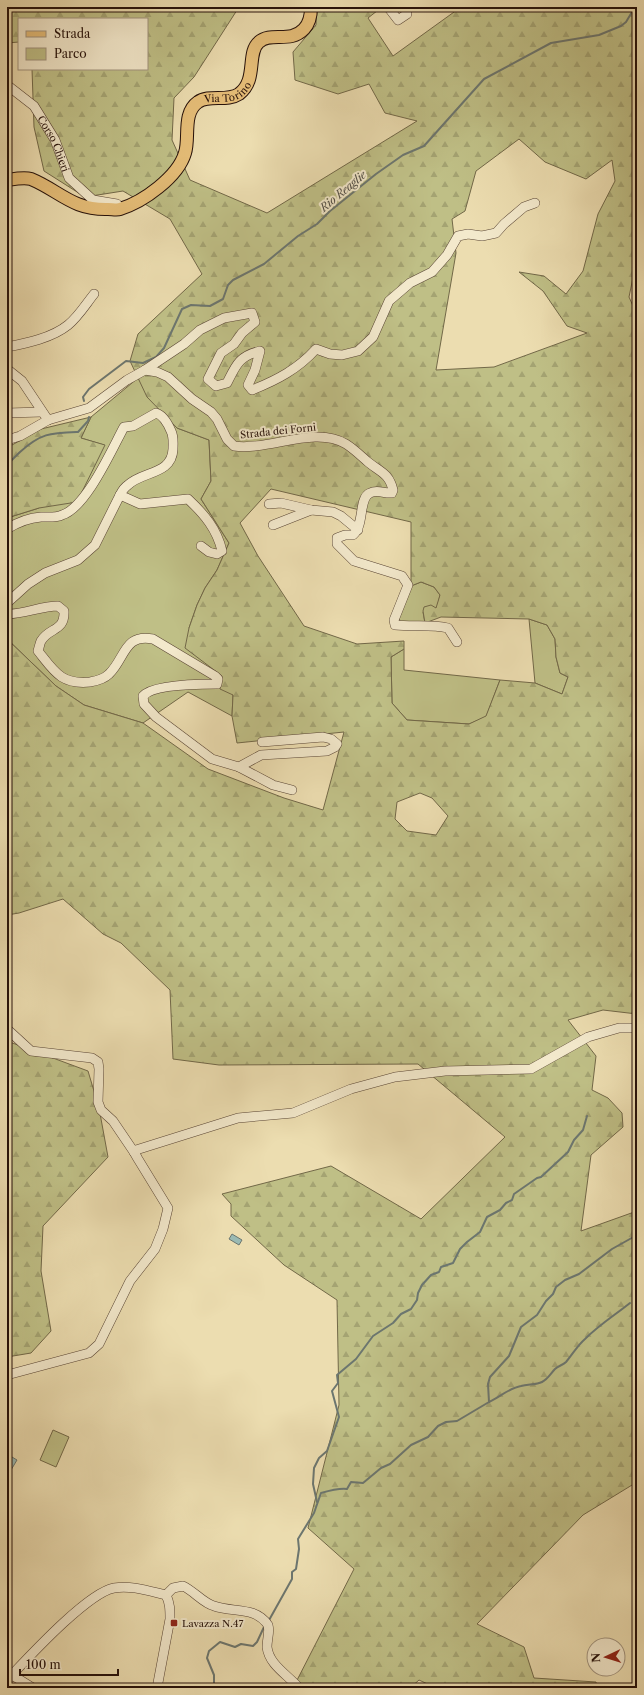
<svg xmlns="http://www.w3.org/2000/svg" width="644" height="1695" viewBox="0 0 644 1695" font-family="'Libre Caslon Text',serif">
<defs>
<pattern id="forest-firs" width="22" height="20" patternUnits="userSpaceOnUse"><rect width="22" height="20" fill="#bfbf86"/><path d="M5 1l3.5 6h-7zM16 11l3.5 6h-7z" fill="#a4a372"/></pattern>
<pattern id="water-ripples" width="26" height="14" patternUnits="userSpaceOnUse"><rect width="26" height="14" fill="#9abab3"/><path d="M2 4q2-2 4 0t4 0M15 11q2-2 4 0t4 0" fill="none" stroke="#859f99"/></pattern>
</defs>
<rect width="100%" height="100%" fill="#ecddb0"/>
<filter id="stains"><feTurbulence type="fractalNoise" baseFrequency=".005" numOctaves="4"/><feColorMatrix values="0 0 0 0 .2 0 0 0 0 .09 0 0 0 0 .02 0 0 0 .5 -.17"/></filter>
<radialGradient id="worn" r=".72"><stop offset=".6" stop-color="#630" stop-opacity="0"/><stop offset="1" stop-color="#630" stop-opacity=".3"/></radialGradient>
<g fill="#bfbf86" stroke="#726848">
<path d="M138 378 177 428 209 440 211 481 201 499 229 543 217 570 205 588 197 605 189 628 222 676 233 695 232 716 188 692 143 723 84 705 56 686 7 639V518L39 508 104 445 81 438 91 417Z"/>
<path d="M421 582 434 587 440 595 437 608 423 612 425 623 401 624 398 616 411 586Z"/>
<path d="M529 619 547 625 555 639 556 657 560 673 568 677 562 694 535 683Z"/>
<path d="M404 649V670L500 680 486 717 469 724 407 720 392 703 391 657Z"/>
<path d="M53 1430 69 1437 56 1467 40 1460Z"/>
</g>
<g fill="url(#forest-firs)" stroke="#726848" fill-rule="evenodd">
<path d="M7 7H239L194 77 174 98 172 140 190 180 267 213 417 121 385 113 369 84 338 94 295 80 293 52 316 25 317 7H382L368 18 393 56 461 7H637V258L629 297 637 315V1014L603 1010 568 1020 596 1056 592 1090 608 1098 622 1113 623 1127 591 1155 581 1231 637 1211V1482L583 1515 477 1624 524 1647 534 1678 596 1682 597 1688H436L419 1680 410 1688H293L354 1569 308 1528 339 1405 337 1300 284 1265 231 1216V1204L222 1194 331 1166 421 1219 505 1137 418 1064 219 1065 173 1059 170 990 121 943 103 934 63 899 19 913 7 915V639L56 686 84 705 143 723 208 769 284 798 323 810 344 732 237 743 232 716 233 695 220 689 222 676 185 648 189 628 197 605 205 588 217 570 229 543 201 499 211 481 209 440 177 428 147 397 130 361 138 334 202 274 170 219 123 191 85 197 44 171 34 127 32 69H147V19H19V42L7 43ZM519 139 545 162 586 179 612 160 615 181 598 214 583 271 566 294 544 276 519 272 543 291 567 326 587 333 494 367 436 370 456 253 452 219 465 211 476 171ZM271 489 411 522V586L421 582 434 587 440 595 436 608 431 605 424 607 423 611 425 623 441 617 529 619 547 625 555 639 556 657 560 673 568 677 562 694 535 683 500 680 486 716 469 724 407 720 392 703 391 657 404 649V641L357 644 304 626 258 556 240 523ZM420 793 432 798 448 816 436 835 407 831 395 819 397 802Z"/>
<path d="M91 417 81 438 105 445 77 502 39 508 7 518V446L12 445 41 429Z"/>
<path d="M7 1041 88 1071 99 1108 108 1157 43 1226 41 1271 51 1331 31 1353 7 1357Z"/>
</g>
<g fill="url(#water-ripples)" stroke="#6c766f">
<path d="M232 1234 242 1240 239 1245 229 1239Z"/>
<path d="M12 1457 17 1460 11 1470 7 1468Z"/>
</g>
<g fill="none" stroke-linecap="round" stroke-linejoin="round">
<g stroke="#6c766f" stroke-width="2">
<path d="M84 401 83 397 89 389 126 361 143 363 156 357 164 348 182 309 191 305 210 306 223 299 228 285 233 280 264 264 298 236 317 224 330 211 376 174 403 155 424 146 484 79 551 43 599 35 621 26 626 22 635 7"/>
<path d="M7 466C10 461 15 457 20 452 41 433 50 433 78 432L88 421 89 417"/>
<path d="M489 1402C500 1397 509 1388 521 1386 528 1384 536 1385 542 1382 548 1379 551 1373 555 1369 558 1366 563 1365 566 1362 572 1355 577 1346 585 1339 599 1325 615 1315 630 1303"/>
<path d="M317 1502 313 1484 314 1468 319 1458 327 1451 339 1417 332 1391 338 1383 337 1375 356 1359 373 1336 393 1323 401 1314 411 1309 417 1300 418 1293 422 1285 431 1275 439 1272 441 1267 453 1263 460 1249 467 1242 480 1232 487 1217 500 1210 506 1203 512 1200 514 1194 537 1178 541 1177 568 1152 574 1140 583 1130 587 1116"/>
<path d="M268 1622 292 1579V1572L296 1569 299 1549 298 1539 314 1513 321 1493C328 1491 340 1488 347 1489L351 1482 363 1483 381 1468 390 1464 411 1445 428 1437 438 1426 446 1422 457 1421 489 1402 488 1384 490 1377 509 1356 521 1327 537 1315 546 1301 553 1294 556 1287 565 1280 579 1274 612 1249 637 1235"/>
<path d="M214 1688V1675L207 1658 209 1651 220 1642 235 1647 241 1644 253 1646 257 1642 264 1627"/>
</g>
<defs>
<g id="minor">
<path d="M388 7 398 20 407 14"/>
<path id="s1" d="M7 85 34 106 55 140 69 178 93 200 117 204 119 208"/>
<path d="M7 347C27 343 52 338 68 325 78 317 86 304 94 294"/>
<path d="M7 369 22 381 48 420"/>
<path d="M145 370 157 372 168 377 192 399 211 412 217 419 227 439 234 446C269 451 315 425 346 444 354 449 361 456 368 462 380 472 389 473 393 490L392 493C384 494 378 489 370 493 358 498 365 525 353 535H345L337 538V544L354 561 402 576 408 585 394 620 395 625C413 627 431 624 448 628L457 642"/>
<path d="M7 413 42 412"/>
<path d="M7 440 20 436 48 420 89 408 127 380 145 370 184 344 200 330 224 318 252 313 255 322 242 333 234 344 221 353 208 379 216 386 227 383C236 365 239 356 260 351L255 370 248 385 252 390C277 380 298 369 316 349L330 354 342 355 358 351 373 337 389 301 410 283 432 272 447 255 458 236 468 234 482 236 496 233 504 224 524 207 535 203"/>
<path d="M269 504 281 503 311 510 333 512 341 516 358 530"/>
<path d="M273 525 311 510"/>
<path d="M7 529C18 522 28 518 41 517 48 517 56 518 62 515 86 508 112 449 124 427L133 426 156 413C163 415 168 424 171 431 174 437 173 443 173 449 172 475 142 471 128 485 125 487 122 491 120 495L140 504 188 499C204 514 217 529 222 551L217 554 209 552 201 546"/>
<path d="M7 603 28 584 45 573 78 560 95 545 120 495"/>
<path d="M7 612 8 614C25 614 41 606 58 606L64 611C65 632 49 627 41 641 40 643 39 648 38 651 54 671 61 685 90 682 96 681 104 679 109 674 125 659 124 633 153 639L215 676 218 679 217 684C201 684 153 684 143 696L144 704 156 717 212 759 239 767 261 755 327 751 335 747 337 744 331 739 323 737 262 742"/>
<path d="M239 767 273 785 292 790"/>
<path d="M7 1029 31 1051 92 1058 98 1062 99 1069 98 1102 101 1110 113 1121 134 1152"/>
<path d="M7 1375 89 1353 99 1344 130 1281 155 1249 163 1229 168 1208 138 1159 134 1152 136 1150 238 1118 293 1113 351 1089 395 1077 445 1071 531 1069 588 1037 619 1028H637"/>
<path d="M166 1595 173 1588 183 1586C194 1591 203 1603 214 1606 233 1613 255 1606 268 1625 270 1632 267 1639 267 1647 269 1665 288 1675 299 1688"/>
<path d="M12 1675 33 1688"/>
<path d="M7 1680C27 1659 87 1593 114 1588 131 1585 149 1591 166 1595 170 1603 170 1610 170 1619L157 1688"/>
</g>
<g id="major">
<path id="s2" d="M7 180C14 179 24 177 31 179 60 191 72 210 108 209 112 209 117 210 120 209 143 202 178 177 185 153 190 138 182 113 198 102 209 94 227 102 239 94 258 80 246 53 259 42 271 31 290 44 304 29 310 23 311 15 311 7"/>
</g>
</defs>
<use href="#minor" stroke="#584434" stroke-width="10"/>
<use href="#major" stroke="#26110a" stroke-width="14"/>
<use href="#minor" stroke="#f3e9cc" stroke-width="9"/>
<use href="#major" stroke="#e6be78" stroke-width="12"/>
</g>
<rect fill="#8f2418" stroke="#f3e9cc" stroke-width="1.5" x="170" y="1619" width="8" height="8" rx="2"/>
<g text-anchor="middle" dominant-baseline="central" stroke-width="4" stroke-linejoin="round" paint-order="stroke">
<g font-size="10" fill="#26110a" stroke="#f3e9cc">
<text stroke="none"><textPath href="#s2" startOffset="295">Via Torino</textPath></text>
<text stroke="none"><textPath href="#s1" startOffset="77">Corso Chieri</textPath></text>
<text transform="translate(278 431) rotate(-6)">Strada dei Forni</text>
</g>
<g font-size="10" fill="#26110a" stroke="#f3e9cc" text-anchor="start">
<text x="182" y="1623">Lavazza N.47</text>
</g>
<g font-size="11" font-style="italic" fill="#4f4c45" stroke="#f3e9cc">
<text transform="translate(343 191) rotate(-40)">Rio Reaglie</text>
</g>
</g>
<rect width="644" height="1695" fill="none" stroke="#ecddb0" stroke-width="24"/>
<rect x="8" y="8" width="628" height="1679" fill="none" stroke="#26110a" stroke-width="2"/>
<rect x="12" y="12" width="620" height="1671" fill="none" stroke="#26110a"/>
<rect x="18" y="18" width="130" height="52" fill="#f3e9cc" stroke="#a1937e"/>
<rect x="26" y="31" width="20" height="6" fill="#e6be78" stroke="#a1937e"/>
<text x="54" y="38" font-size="12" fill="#26110a">Strada</text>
<rect x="26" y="48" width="20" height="12" fill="#bfbf86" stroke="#a1937e"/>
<text x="54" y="58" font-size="12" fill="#26110a">Parco</text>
<g transform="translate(606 1657) rotate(266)"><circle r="19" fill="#f3e9cc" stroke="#a1937e"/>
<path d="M0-3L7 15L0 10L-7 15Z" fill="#8f2418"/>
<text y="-6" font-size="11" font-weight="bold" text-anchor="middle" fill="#26110a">N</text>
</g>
<path d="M20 1669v6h98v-6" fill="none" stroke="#26110a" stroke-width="2"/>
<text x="26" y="1669" font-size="12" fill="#26110a" stroke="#f3e9cc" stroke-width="3" paint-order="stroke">100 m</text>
<rect width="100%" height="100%" filter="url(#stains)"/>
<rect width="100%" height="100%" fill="url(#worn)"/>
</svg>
